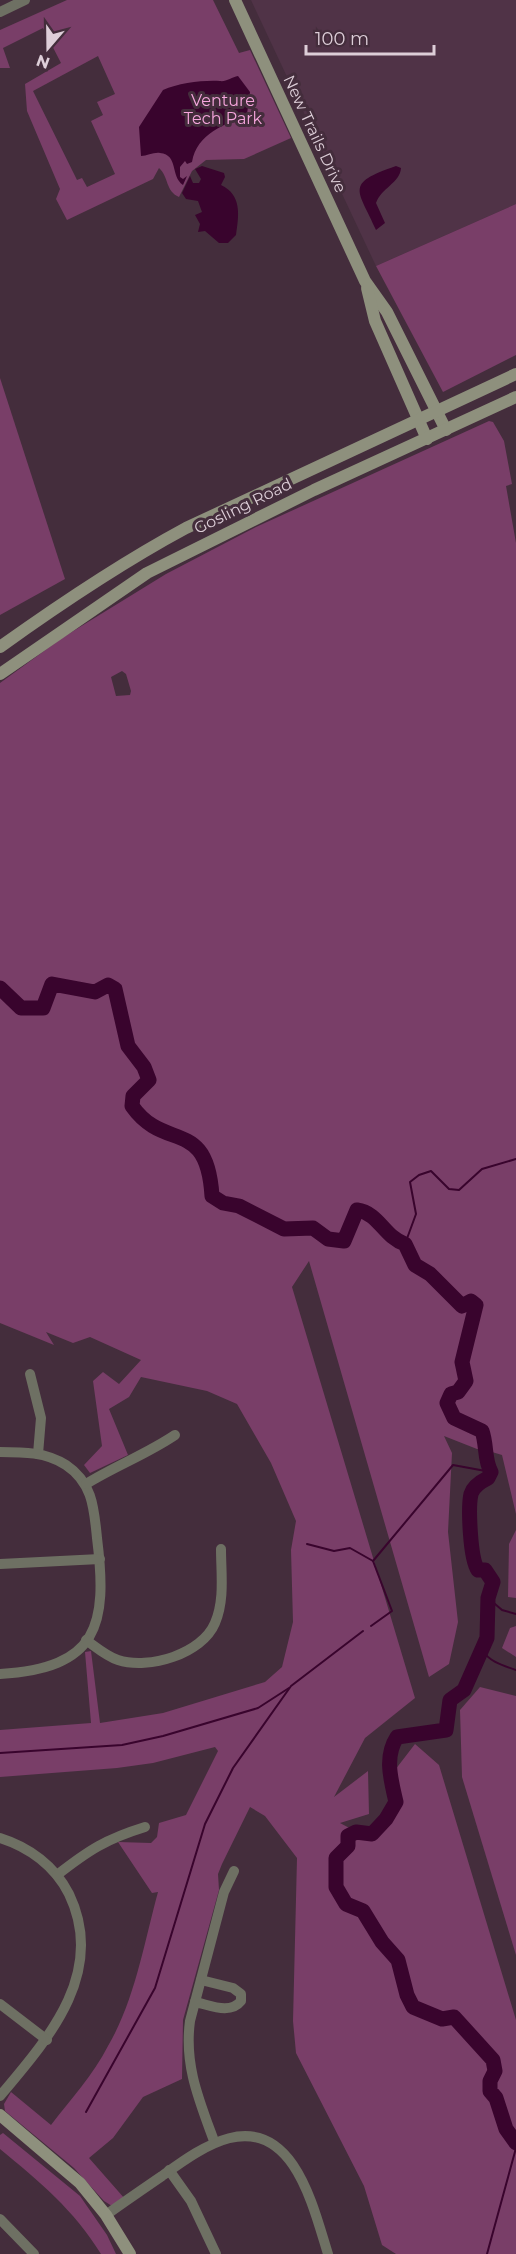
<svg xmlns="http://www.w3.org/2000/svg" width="516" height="2254" viewBox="0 0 516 2254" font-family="Montserrat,sans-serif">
<rect width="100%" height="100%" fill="#442d3c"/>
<path fill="#503347" d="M251 0H516V204L376 266Z"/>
<g fill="#793e68" fill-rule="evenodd">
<path d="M67 0H213L239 53 250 50 291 138 244 159 206 160 192 171 179 197C165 191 169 177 159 168L153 179 67 220 56 199 60 189 27 111 25 84 61 63 43 28 3 48 10 68H0V30ZM98 56 115 94 97 102 103 115 91 121 115 174 87 187 82 178 77 180 33 91Z"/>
<path d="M516 204V355L443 392 376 266Z"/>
<path d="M0 378 65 579 0 615Z"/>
<path d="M489 421 493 422 504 441 512 484 506 486 516 543V1514L502 1455 492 1452V1449H477L444 1436 452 1453 448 1532 458 1622 449 1664 429 1677 309 1261 292 1287 415 1698 365 1738 334 1797 368 1771 369 1814 340 1823 372 1840 394 1815 395 1770 415 1744 439 1765 516 2020V2254H396L382 2245 364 2186 296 2053 293 2021 297 1858 265 1816 250 1807 222 1864 218 1874 219 1890 183 2020 182 2079 143 2097 113 2138 89 2158 125 2199 112 2206 104 2201 74 2168 5 2111 4 2104 11 2092 51 2125C71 2099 93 2075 108 2046 135 2000 144 1943 158 1892L152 1893 118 1842 151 1843 157 1837 159 1823 186 1815 218 1751 215 1747 153 1763 117 1768 0 1777V1730L91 1723 85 1652 91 1651 100 1723 163 1713 265 1682 282 1667 293 1622 291 1550 296 1521 271 1463 237 1404 207 1391 141 1377 129 1397 109 1409 128 1455 90 1473 84 1465 102 1446 93 1381 103 1372 119 1384 141 1360 90 1337 73 1343 46 1332 54 1345 0 1323V683L62 638 166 574 256 527ZM122 671 126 674 131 691 130 695 116 696 111 677Z"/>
<path d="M516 1530V1598L508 1597 509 1544Z"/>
<path d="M516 1626V1657L502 1648 510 1628Z"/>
<path d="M480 1687 516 1696V1955L462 1777 460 1710Z"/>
<path d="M3 2133 80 2196 107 2235 116 2254H101C74 2210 39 2181 0 2149V2135Z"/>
</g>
<g fill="#39042d">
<path d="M238 76 250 92 247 114C225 125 197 133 192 162L187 164 185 161 180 167V177L183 179 187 176 183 185C170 176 179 155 160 153 154 152 147 156 141 156L139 127 163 90C179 83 203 80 220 81 226 82 232 77 238 76Z"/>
<path d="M202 166 224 173 225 177 221 185C242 195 239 215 236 235L228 243H219L205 231 198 232 200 224 195 215 202 212 198 201 186 199 182 193 190 176 193 183H199L201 179 195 169Z"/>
<path d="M396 166 401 168C400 183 381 188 376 203L385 223 376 230C359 190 343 184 396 166Z"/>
</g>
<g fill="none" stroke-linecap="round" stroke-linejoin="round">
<g stroke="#39042d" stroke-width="2">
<path d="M405 1244 416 1214 410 1182 419 1175 431 1171 449 1189 459 1190 482 1169 516 1159"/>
<path d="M307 1544 334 1551 350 1548 373 1561"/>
<path d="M488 1598 502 1610 516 1614"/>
<path d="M371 1626 392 1611 373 1561 453 1465 491 1472"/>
<path d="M481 1649C490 1662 501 1665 516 1670"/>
<path d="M0 1753 122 1745 163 1736 258 1708 289 1688"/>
<path d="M86 2112 155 1988 205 1824 233 1768 291 1686 363 1631"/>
<path d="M487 2254 516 2148"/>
</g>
<path stroke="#39042d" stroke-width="15" d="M0 988 21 1008H43L52 984 95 992 108 985 115 989 128 1046 144 1067 149 1080 133 1096 132 1106C165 1153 207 1116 212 1196L223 1203 239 1206 284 1229 313 1228 328 1239 344 1241 357 1210C379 1213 384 1237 405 1244L415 1265 430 1274 462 1306 471 1301 476 1305 462 1362 466 1381 458 1392 451 1394 447 1403 454 1418 482 1431C487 1445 484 1459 491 1472L488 1478C482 1481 473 1487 471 1494 468 1507 470 1559 478 1570H485L493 1582 488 1598 487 1638 464 1690 450 1700 446 1730 397 1737C384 1757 391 1780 396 1802L386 1819 372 1834 356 1832 348 1836V1846L336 1858V1887L346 1904 363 1911 382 1942 398 1960 407 1995 413 2007 442 2019 454 2017 493 2060 495 2071 490 2081V2091L496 2098 506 2129 516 2143"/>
<g stroke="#6e7063" stroke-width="10">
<path d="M0 12 25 0"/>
<path d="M30 1374 41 1418 38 1454"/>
<path d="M0 1452C23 1452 46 1452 66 1465 93 1483 94 1509 97 1538 108 1626 98 1668 0 1674"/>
<path d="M86 1484C115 1466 147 1454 175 1435"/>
<path d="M0 1564 100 1559"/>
<path d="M86 1640C96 1647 106 1656 118 1660 149 1670 202 1654 215 1623 225 1600 221 1573 221 1549"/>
<path d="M0 1838C29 1847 55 1866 69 1894 107 1973 48 2039 0 2096"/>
<path d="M57 1875C89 1850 106 1839 145 1827"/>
<path d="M195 2002C210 2005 230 2015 241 2001V1994L233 1988 201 1980"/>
<path d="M0 2004 47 2040"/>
<path d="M214 2141C199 2100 184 2065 190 2021L224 1892 234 1871"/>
<path d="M169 2170 191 2201 216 2254"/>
<path d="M106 2215C124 2202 143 2189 162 2176 201 2148 254 2108 293 2165 310 2190 319 2225 328 2254"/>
<path d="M0 2219 34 2254"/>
</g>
<g stroke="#8e907d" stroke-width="12">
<path d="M235 0 365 281 387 312 446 430"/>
<path d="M367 288 375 321 427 439"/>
<path d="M0 647C60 604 121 563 186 528L516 374"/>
<path d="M0 674 147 573 314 490 516 397"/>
<path d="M0 2115 80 2183 106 2215 130 2254"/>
</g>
</g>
<g text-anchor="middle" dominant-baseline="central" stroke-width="6" stroke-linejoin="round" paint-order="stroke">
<g font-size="16" fill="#f6a5dd" stroke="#442d3c">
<text x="223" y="100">Venture<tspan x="223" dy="18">Tech Park</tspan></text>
</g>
<g font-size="16" fill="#ddced8" stroke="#442d3c">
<text transform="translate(315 134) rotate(65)">New Trails Drive</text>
<text transform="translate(243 506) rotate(-26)">Gosling Road</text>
</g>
</g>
<g transform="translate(48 48) rotate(200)" stroke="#442d3c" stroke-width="4.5" paint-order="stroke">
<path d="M0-4.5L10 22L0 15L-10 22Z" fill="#ddced8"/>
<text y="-9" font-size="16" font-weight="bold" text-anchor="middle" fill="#ddced8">N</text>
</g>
<path d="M306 45v9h128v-9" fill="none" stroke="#ddced8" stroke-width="3"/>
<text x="315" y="45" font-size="18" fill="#ddced8" stroke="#442d3c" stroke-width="4.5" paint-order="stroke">100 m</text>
</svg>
